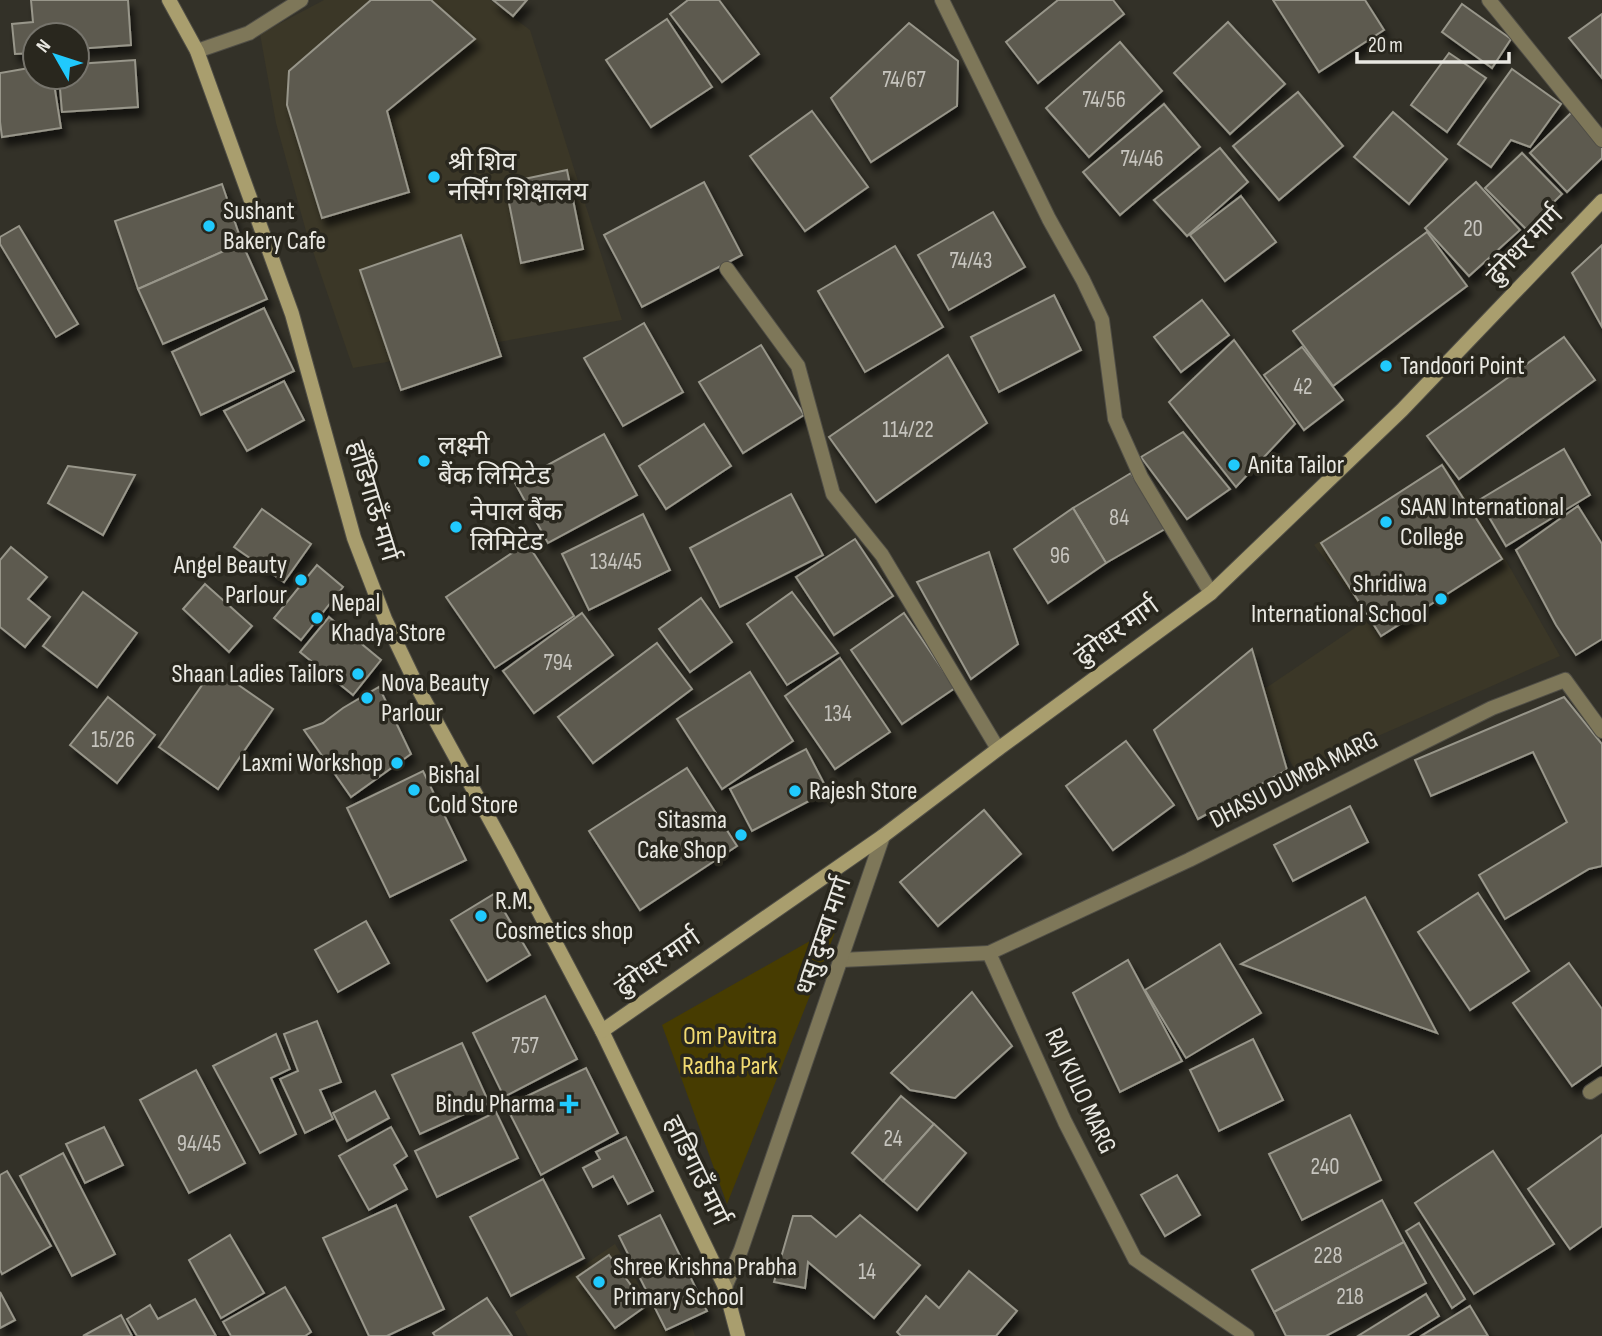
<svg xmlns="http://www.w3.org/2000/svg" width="1602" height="1336" viewBox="0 0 1602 1336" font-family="'Sofia Sans Condensed','Noto Sans Devanagari',sans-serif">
<defs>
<filter id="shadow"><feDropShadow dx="4.5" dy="8" stdDeviation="3.5" flood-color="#0009"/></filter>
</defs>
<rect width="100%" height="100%" fill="#333128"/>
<g fill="#3b3727">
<path d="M324 0H490L530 30 622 320 353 368 306 231 276 123 260 34Z"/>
<path d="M1444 463 1505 559 1560 656 1296 772 1254 696 1368 619 1341 580 1314 545Z"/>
<path d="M615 1244 666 1330 691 1323 695 1336H528L515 1312Z"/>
</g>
<path fill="#473c01" d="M838 925 727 1204 662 1025Z"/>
<g fill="#5d5a50" stroke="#98968a" stroke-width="2" filter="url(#shadow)">
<path d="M31 0H128L131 45 77 49V35H35V53L15 54 12 24 33 22Z"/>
<path d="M371 0H431L475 39 387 111 409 192 322 218 287 105 289 71Z"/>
<path d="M493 0H527L513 16Z"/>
<path d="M688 0H719L759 54 722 82 670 14Z"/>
<path d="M1058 0H1113L1124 14 1038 83 1006 42Z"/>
<path d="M1273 0H1365L1384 30 1319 72Z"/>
<path d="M1462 4 1511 39 1492 68 1442 32Z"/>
<path d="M1602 14V78L1569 38Z"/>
<path d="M667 19 712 87 651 127 606 60Z"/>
<path d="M1228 22 1285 84 1230 134 1174 73Z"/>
<path d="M909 23 958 61 957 106 871 162 831 98Z"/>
<path d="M1120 42 1162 91 1089 157 1046 108Z"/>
<path d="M1449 53 1486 78 1447 132 1411 105Z"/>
<path d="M135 60 138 107 62 112 59 77H77V64Z"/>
<path d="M35 67V77H53L61 128 2 137 0 122V73Z"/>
<path d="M1512 69 1561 104 1530 147 1511 140 1491 167 1458 144Z"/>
<path d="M1298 92 1343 146 1279 200 1233 146Z"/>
<path d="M1164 104 1200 147 1120 215 1083 172Z"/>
<path d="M812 111 868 187 805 231 750 156Z"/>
<path d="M1573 111 1602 141V158L1567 192 1530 153Z"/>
<path d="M1393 112 1447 159 1409 204 1354 157Z"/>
<path d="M1220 148 1248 182 1187 236 1154 200Z"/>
<path d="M1522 153 1562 194 1526 229 1485 188Z"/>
<path d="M567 170 583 249 521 263 505 183Z"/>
<path d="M704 182 742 255 642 307 604 235Z"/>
<path d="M1476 182 1520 230 1469 276 1425 228Z"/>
<path d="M222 184 242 243 138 289 115 221Z"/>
<path d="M1241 196 1276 242 1225 281 1190 235Z"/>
<path d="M993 212 1025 267 949 310 918 255Z"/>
<path d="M19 226 78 324 56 337 0 244V237Z"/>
<path d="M1427 232 1467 286 1333 386 1293 331Z"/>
<path d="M461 235 501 356 401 390 360 270Z"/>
<path d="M242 243 267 299 163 344 138 289Z"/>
<path d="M1602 245V327L1572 273Z"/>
<path d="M895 246 943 327 865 372 818 291Z"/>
<path d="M1054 295 1081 350 999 392 971 337Z"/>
<path d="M1202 300 1229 335 1181 372 1154 337Z"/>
<path d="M264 308 294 371 201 415 172 352Z"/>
<path d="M644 323 683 392 623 426 584 358Z"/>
<path d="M1564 337 1595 380 1459 479 1427 436Z"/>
<path d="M1234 340 1295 424 1236 487 1169 402Z"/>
<path d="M761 345 804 415 743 453 699 382Z"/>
<path d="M1302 347 1343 400 1304 430 1264 375Z"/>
<path d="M948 355 987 423 876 502 829 437Z"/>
<path d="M284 381 304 420 247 451 224 411Z"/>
<path d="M704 424 731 466 666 509 639 466Z"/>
<path d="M1183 432 1230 489 1187 519 1141 457Z"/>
<path d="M604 434 637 495 548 543 515 483Z"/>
<path d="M1564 449 1590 495 1506 546 1479 500Z"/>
<path d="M1442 465 1502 559 1381 636 1321 543Z"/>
<path d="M68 466 135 475 103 535 48 503Z"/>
<path d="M1131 473 1165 529 1106 563 1073 508Z"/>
<path d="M791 494 823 555 720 607 690 548Z"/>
<path d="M1578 506 1602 544V639L1576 655 1556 625 1516 550Z"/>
<path d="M1073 508 1106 563 1048 603 1014 549Z"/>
<path d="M262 509 311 544 284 582 234 547Z"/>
<path d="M643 514 670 570 589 610 562 554Z"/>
<path d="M855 539 893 596 834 635 796 577Z"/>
<path d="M527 543 574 616 495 668 446 597Z"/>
<path d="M11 547 47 577 28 599 50 617 25 647 0 627V560Z"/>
<path d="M989 552 1018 644 971 679 917 582Z"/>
<path d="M317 565 343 587 301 640 274 618Z"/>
<path d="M205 584 252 626 229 652 183 609Z"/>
<path d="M83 592 137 633 97 687 43 646Z"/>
<path d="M792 592 838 653 787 685 747 624Z"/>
<path d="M701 598 732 642 690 672 659 629Z"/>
<path d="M582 613 613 655 534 713 503 671Z"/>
<path d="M904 613 955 688 902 724 851 650Z"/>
<path d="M329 617 381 660 353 695 300 652Z"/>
<path d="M657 643 692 689 593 763 558 717Z"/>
<path d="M1252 649 1287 770 1198 819 1154 730Z"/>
<path d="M840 658 890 732 835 769 785 696Z"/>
<path d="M214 668 273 709 218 789 159 747Z"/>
<path d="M750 672 793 741 722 789 677 719Z"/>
<path d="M379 687 411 754 351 797 304 730 323 723 343 708Z"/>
<path d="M108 697 155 735 117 783 70 745Z"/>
<path d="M1564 697 1602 744V866L1589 869 1505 919 1479 875 1567 822 1533 752 1431 796 1415 760Z"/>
<path d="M1126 741 1174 805 1113 850 1066 786Z"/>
<path d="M806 749 828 791 752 831 730 789Z"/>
<path d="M687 768 737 846 640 910 589 831Z"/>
<path d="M423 771 466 860 390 897 347 808Z"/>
<path d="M1350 806 1368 842 1293 881 1274 845Z"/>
<path d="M984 810 1021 854 938 926 900 882Z"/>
<path d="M1478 893 1529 971 1470 1010 1418 932Z"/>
<path d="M494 894 530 955 487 981 451 920Z"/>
<path d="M1365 897 1437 1033 1241 964Z"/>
<path d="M366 921 389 963 338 992 315 950Z"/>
<path d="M1220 944 1261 1013 1186 1058 1145 990Z"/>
<path d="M1128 960 1182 1061 1120 1092 1073 993Z"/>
<path d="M1569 963 1602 1009V1065L1572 1086 1513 1003Z"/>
<path d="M972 992 1012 1046 955 1098 910 1090 891 1073Z"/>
<path d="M545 996 577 1059 504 1097 473 1033Z"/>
<path d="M317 1021 341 1082 320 1090 333 1119 305 1133 280 1079 298 1071 284 1034Z"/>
<path d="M276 1034 290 1069 271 1078 296 1134 260 1153 213 1066Z"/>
<path d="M1253 1039 1283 1100 1219 1131 1190 1070Z"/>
<path d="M462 1043 489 1103 420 1134 392 1075Z"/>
<path d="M586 1068 618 1133 541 1175 506 1106Z"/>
<path d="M196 1070 245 1163 189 1193 140 1100Z"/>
<path d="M375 1091 389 1118 347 1141 333 1113Z"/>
<path d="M901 1096 934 1124 883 1181 852 1153Z"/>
<path d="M496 1112 518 1158 437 1197 415 1151Z"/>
<path d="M1350 1115 1381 1180 1302 1220 1269 1154Z"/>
<path d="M934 1124 966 1153 917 1210 883 1181Z"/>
<path d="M104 1127 123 1165 85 1183 66 1144Z"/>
<path d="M391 1127 407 1156 394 1165 407 1189 369 1210 339 1156Z"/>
<path d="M1602 1135V1226L1570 1249 1528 1189Z"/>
<path d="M626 1137 653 1191 628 1204 613 1176 593 1187 583 1168 600 1159 596 1152Z"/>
<path d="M1493 1151 1554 1244 1474 1294 1415 1203Z"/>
<path d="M63 1153 115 1254 72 1276 20 1176Z"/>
<path d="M7 1171 51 1246 2 1274 0 1270V1175Z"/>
<path d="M1177 1175 1200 1215 1165 1236 1141 1195Z"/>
<path d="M543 1179 584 1258 511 1296 470 1217Z"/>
<path d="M1382 1200 1404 1242 1274 1312 1252 1270Z"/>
<path d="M396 1205 444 1309 387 1336H369L323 1238Z"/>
<path d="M660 1215 707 1311 666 1330 619 1236Z"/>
<path d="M860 1215 920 1265 874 1318 808 1262 805 1288 774 1282 793 1216H811L836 1237Z"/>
<path d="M1419 1223 1465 1299 1452 1308 1406 1231Z"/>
<path d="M230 1235 264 1293 221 1318 189 1260Z"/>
<path d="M1404 1242 1426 1283 1326 1336H1286L1274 1312Z"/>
<path d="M609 1255 646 1306 615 1328 577 1277Z"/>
<path d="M969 1271 1017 1311 996 1336H901L897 1332 926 1296 939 1308Z"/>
<path d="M285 1287 311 1332 305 1336H231L223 1322Z"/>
<path d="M0 1292 15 1320 0 1328Z"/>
<path d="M1426 1294 1439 1316 1407 1336H1358Z"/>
<path d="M487 1298 512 1336H435L433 1333Z"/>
<path d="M195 1299 216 1336H137L127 1319 150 1305 158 1319Z"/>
<path d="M1470 1306 1488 1336H1421Z"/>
<path d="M121 1315 132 1336H83Z"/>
</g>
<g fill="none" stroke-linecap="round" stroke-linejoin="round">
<defs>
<g id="lane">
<path d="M989 953 1189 860 1492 708 1565 680 1602 731"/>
<path d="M1590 1092 1602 1084"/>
</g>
<g id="street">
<path d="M942 0 1049 219 1083 280 1102 320 1115 419 1141 477 1211 593"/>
<path d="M1489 0 1602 140"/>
<path d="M197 51 249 33 301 0"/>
<path d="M727 269 798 366 833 494 882 555 998 749"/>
<path d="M841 960 989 953 1065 1122 1135 1259 1247 1336"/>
<path d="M725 1287 741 1250 883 836"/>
</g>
<g id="secondary">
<path d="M169 0 197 51 292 314 354 538 385 619 420 692 508 853 602 1031 725 1287 738 1336"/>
<path d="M602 1031 883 836 998 749 1211 593 1402 410 1602 201"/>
</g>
</defs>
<use href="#lane" stroke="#504e46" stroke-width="16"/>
<use href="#street" stroke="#504e46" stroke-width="16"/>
<use href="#secondary" stroke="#504e46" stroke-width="16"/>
<use href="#lane" stroke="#7e7759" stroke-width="14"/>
<use href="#street" stroke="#7e7759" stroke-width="14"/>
<use href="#secondary" stroke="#a99e6e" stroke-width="14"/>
</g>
<g fill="#20c9fd" stroke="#29271e" stroke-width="2.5">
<circle cx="434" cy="177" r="7"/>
<circle cx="209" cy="226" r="7"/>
<circle cx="1386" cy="366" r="7"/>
<circle cx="424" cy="461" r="7"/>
<circle cx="1234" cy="465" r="7"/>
<circle cx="1386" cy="522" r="7"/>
<circle cx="456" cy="527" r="7"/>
<circle cx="301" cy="580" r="7"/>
<circle cx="1441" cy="599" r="7"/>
<circle cx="317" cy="618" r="7"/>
<circle cx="358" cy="674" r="7"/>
<circle cx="367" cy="698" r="7"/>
<circle cx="397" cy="763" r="7"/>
<circle cx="414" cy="790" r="7"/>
<circle cx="795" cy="791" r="7"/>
<circle cx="741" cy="835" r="7"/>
<circle cx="481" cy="916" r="7"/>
<path d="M565.5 1093.5h7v7h7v7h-7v7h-7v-7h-7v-7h7z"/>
<circle cx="599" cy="1282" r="7"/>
</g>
<g text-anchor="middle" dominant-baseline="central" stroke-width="7" stroke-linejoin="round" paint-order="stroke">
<g font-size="23" fill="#c6c4be">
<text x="904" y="80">74/67</text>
<text x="1104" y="100">74/56</text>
<text x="1142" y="159">74/46</text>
<text x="1473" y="229">20</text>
<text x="971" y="261">74/43</text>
<text x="1303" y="387">42</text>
<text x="908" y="430">114/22</text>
<text x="1119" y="518">84</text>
<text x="1060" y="556">96</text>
<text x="616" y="562">134/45</text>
<text x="558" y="663">794</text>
<text x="838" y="714">134</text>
<text x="113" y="740">15/26</text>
<text x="525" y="1046">757</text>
<text x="893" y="1139">24</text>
<text x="199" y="1144">94/45</text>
<text x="1325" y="1167">240</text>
<text x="1328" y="1256">228</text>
<text x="867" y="1272">14</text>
<text x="1350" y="1297">218</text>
</g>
<g font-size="26" fill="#e9e8e2" stroke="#29271e" text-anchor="start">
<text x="448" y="162">श्री शिव<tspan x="448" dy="30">नर्सिंग शिक्षालय</tspan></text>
<text x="223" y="211">Sushant<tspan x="223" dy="30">Bakery Cafe</tspan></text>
<text x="1400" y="366">Tandoori Point</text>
<text x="438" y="446">लक्ष्मी<tspan x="438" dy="30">बैंक लिमिटेड</tspan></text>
<text x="1248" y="465">Anita Tailor</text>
<text x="1400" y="507">SAAN International<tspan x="1400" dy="30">College</tspan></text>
<text x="470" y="512">नेपाल बैंक<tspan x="470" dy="30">लिमिटेड</tspan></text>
<text x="287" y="565" text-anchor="end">Angel Beauty<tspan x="287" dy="30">Parlour</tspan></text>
<text x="1427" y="584" text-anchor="end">Shridiwa<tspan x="1427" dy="30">International School</tspan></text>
<text x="331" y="603">Nepal<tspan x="331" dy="30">Khadya Store</tspan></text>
<text x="344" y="674" text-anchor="end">Shaan Ladies Tailors</text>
<text x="381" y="683">Nova Beauty<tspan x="381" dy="30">Parlour</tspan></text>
<text x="383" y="763" text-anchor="end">Laxmi Workshop</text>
<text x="428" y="775">Bishal<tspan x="428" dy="30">Cold Store</tspan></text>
<text x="809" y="791">Rajesh Store</text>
<text x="727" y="820" text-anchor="end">Sitasma<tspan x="727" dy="30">Cake Shop</tspan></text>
<text x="495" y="901">R.M.<tspan x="495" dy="30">Cosmetics shop</tspan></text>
<text x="555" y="1104" text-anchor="end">Bindu Pharma</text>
<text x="613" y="1267">Shree Krishna Prabha<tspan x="613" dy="30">Primary School</tspan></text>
</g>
<g font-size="26" fill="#e9e8e2" stroke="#29271e">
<text transform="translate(1525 246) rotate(-46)">ढुंगेधर मार्ग</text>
<text transform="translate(372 501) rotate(73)">हाँडिगाऊँ मार्ग</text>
<text transform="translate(1117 632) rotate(-36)">ढुंगेधर मार्ग</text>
<text transform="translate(1294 780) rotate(-27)">DHASU DUMBA MARG</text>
<text transform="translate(824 936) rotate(-71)">धसु दुम्बा मार्ग</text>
<text transform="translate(658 963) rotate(-35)">ढुंगेधर मार्ग</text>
<text transform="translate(1080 1091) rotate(65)">RAJ KULO MARG</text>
<text transform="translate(696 1171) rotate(64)">हाडिगाउँ मार्ग</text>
</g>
<g font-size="26" fill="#f1da71" stroke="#29271e">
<text x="730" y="1036">Om Pavitra<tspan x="730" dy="30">Radha Park</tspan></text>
</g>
</g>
<g transform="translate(56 56) rotate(309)"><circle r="33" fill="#29271e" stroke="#76746c" stroke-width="2"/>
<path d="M0-5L12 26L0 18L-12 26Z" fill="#20c9fd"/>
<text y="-10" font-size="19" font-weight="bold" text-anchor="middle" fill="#e9e8e2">N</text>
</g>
<path d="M1357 52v10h152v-10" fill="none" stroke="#e9e8e2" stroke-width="3.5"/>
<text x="1368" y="52" font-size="21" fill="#e9e8e2" stroke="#29271e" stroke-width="5" paint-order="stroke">20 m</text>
</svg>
